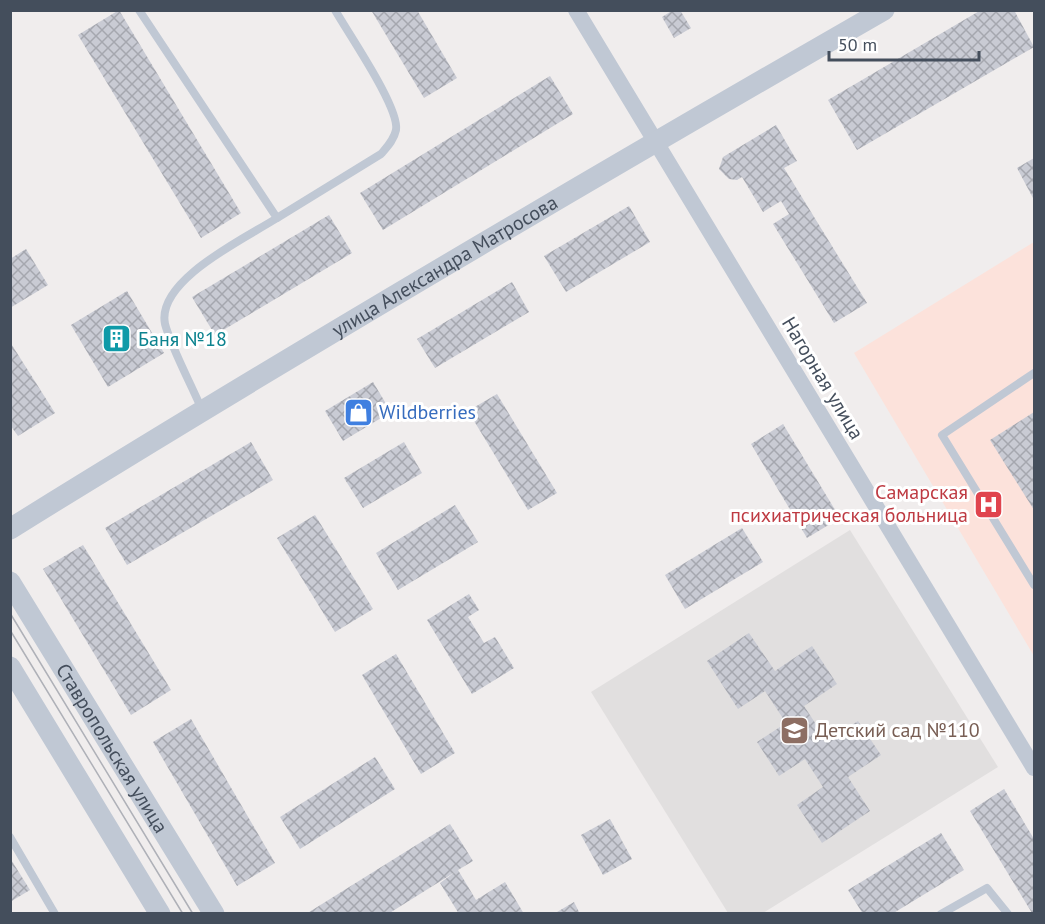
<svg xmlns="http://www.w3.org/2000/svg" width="1045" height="924" viewBox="0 0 1045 924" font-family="'PT Sans',sans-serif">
<defs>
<pattern id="building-cross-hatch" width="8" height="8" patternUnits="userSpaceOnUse" patternTransform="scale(1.5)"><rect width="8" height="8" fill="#c9cbd4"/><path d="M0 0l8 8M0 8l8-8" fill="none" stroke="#a5a7af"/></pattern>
</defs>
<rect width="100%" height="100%" fill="#f0eded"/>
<path fill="#e1dfdf" d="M850 530 998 767 763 913H728L591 692Z"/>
<path fill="#fce2db" d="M1034 242V656L854 353Z"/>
<g fill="url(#building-cross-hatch)">
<path d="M119 10 241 213 201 238 78 35Z"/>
<path d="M371 10H417L457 78 424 98Z"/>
<path d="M673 10H680L691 28 674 38 662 17Z"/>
<path d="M981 10H1014L1034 47 857 150 828 100Z"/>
<path d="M550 76 573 114 383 230 360 193Z"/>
<path d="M776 125 797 161 784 168 867 303 834 323 773 224 789 214 781 201 763 212 742 177 737 180 729 179 719 169 723 157Z"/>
<path d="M1034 158V200L1017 168Z"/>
<path d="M629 206 650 242 566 292 544 256Z"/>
<path d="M329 215 352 253 215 335 192 297Z"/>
<path d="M26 249 48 285 10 308V259Z"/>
<path d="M512 282 529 312 435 368 417 339Z"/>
<path d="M127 291 164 353 108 387 71 325Z"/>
<path d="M10 342 55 413 18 436 10 425Z"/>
<path d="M373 382 391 412 343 441 325 411Z"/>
<path d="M497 394 557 493 528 510 468 411Z"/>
<path d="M1034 412V510L990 440Z"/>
<path d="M783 424 840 518 807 538 751 444Z"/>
<path d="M251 442 273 480 127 565 105 528Z"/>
<path d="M404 442 422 473 363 508 344 478Z"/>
<path d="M455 505 478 542 398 590 376 553Z"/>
<path d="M315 515 373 609 335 632 277 538Z"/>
<path d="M742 528 763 562 685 609 665 575Z"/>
<path d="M83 545 171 690 131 715 43 569Z"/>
<path d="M469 594 479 610 468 617 484 643 495 637 514 668 472 694 427 620Z"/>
<path d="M749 633 775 671 812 646 837 684 804 706 827 741 858 721 881 755 848 777 870 811 822 843 797 805 823 787 805 759 779 776 757 742 786 723 765 691 738 709 707 661Z"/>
<path d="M396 654 455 753 421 774 362 675Z"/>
<path d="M191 719 275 863 237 886 153 742Z"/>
<path d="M375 757 395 789 300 849 280 817Z"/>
<path d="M1004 789 1034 839V911L1032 913 970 811Z"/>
<path d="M610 819 632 859 603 875 581 835Z"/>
<path d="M450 824 473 861 458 870 476 900 505 882 524 914H459L440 883 455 872 388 914H306Z"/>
<path d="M941 833 964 870 892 914H863L848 890Z"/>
<path d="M10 858 30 890 10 902Z"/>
<path d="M574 902 580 914H557V912Z"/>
</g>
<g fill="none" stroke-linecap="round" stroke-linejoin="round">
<g stroke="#c0c8d4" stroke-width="8">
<path d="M139 10 277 218C246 238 156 280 165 324 171 347 192 386 202 410"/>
<path d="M277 218 381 154C387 147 394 140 396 130 400 108 348 33 335 10"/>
<path d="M1034 373 942 435 1034 585"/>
<path d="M10 837 55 914"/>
<path d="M941 914 987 888 1008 914"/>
</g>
<path stroke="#c0c8d4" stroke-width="16" d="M576 10 1034 768"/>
<g stroke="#c0c8d4" stroke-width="21">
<path id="s1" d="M10 529C298 350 590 179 884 10"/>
<path id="s2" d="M10 582 214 914"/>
<path d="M10 667 160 914"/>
</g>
<g stroke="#afb1b8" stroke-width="1.5">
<path d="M10 613 193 914"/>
<path d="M10 630 183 914"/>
</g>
</g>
<defs>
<symbol id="building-square" viewBox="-11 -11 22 22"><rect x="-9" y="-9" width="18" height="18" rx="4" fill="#0f9aa8" stroke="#fff"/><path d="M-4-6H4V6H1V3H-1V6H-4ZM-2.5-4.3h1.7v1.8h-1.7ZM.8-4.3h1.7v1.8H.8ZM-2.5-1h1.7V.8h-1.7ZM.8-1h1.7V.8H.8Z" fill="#fff"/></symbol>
<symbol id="shop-square" viewBox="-11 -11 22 22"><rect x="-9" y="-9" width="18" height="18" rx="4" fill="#3f7fe0" stroke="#fff"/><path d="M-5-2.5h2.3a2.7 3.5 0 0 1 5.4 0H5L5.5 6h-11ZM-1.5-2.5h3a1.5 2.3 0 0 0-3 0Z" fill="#fff"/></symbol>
<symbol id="hospital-square" viewBox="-11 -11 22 22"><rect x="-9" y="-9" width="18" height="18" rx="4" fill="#e0444e" stroke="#fff"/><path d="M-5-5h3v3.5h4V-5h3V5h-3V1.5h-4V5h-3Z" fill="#fff"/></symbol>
<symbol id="school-square" viewBox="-11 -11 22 22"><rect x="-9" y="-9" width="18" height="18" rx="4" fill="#8d6e63" stroke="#fff"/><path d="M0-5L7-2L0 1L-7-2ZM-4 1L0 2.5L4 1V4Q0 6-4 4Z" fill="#fff"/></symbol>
</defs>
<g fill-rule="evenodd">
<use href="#building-square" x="100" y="322" width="33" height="33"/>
<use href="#shop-square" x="342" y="396" width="33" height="33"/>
<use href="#hospital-square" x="972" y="488" width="33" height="33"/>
<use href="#school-square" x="778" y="714" width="33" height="33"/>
</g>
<g text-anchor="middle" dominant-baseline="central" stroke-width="6" stroke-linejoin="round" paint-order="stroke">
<g font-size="20" fill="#444e5c" stroke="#fff">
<text stroke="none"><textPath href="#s1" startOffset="508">улица Александра Матросова</textPath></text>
<text transform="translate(823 378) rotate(59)">Нагорная улица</text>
<text stroke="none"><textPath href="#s2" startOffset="195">Ставропольская улица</textPath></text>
</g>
<g font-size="20" fill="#0d838f" stroke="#fff" text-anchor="start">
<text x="138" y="339">Баня №18</text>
</g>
<g font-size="20" fill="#366cbe" stroke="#fff" text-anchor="start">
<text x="379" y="412">Wildberries</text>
</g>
<g font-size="20" fill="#be3a42" stroke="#fff" text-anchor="end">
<text x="968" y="492">Самарская<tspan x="968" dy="23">психиатрическая больница</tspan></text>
</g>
<g font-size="20" fill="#785e54" stroke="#fff" text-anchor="start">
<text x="815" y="730">Детский сад №110</text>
</g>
</g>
<rect width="1045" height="924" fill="none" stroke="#444e5c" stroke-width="24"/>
<path d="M829 51v9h150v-9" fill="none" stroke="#444e5c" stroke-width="3"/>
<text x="838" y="51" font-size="18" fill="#444e5c" stroke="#ffffff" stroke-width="4.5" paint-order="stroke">50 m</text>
</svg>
